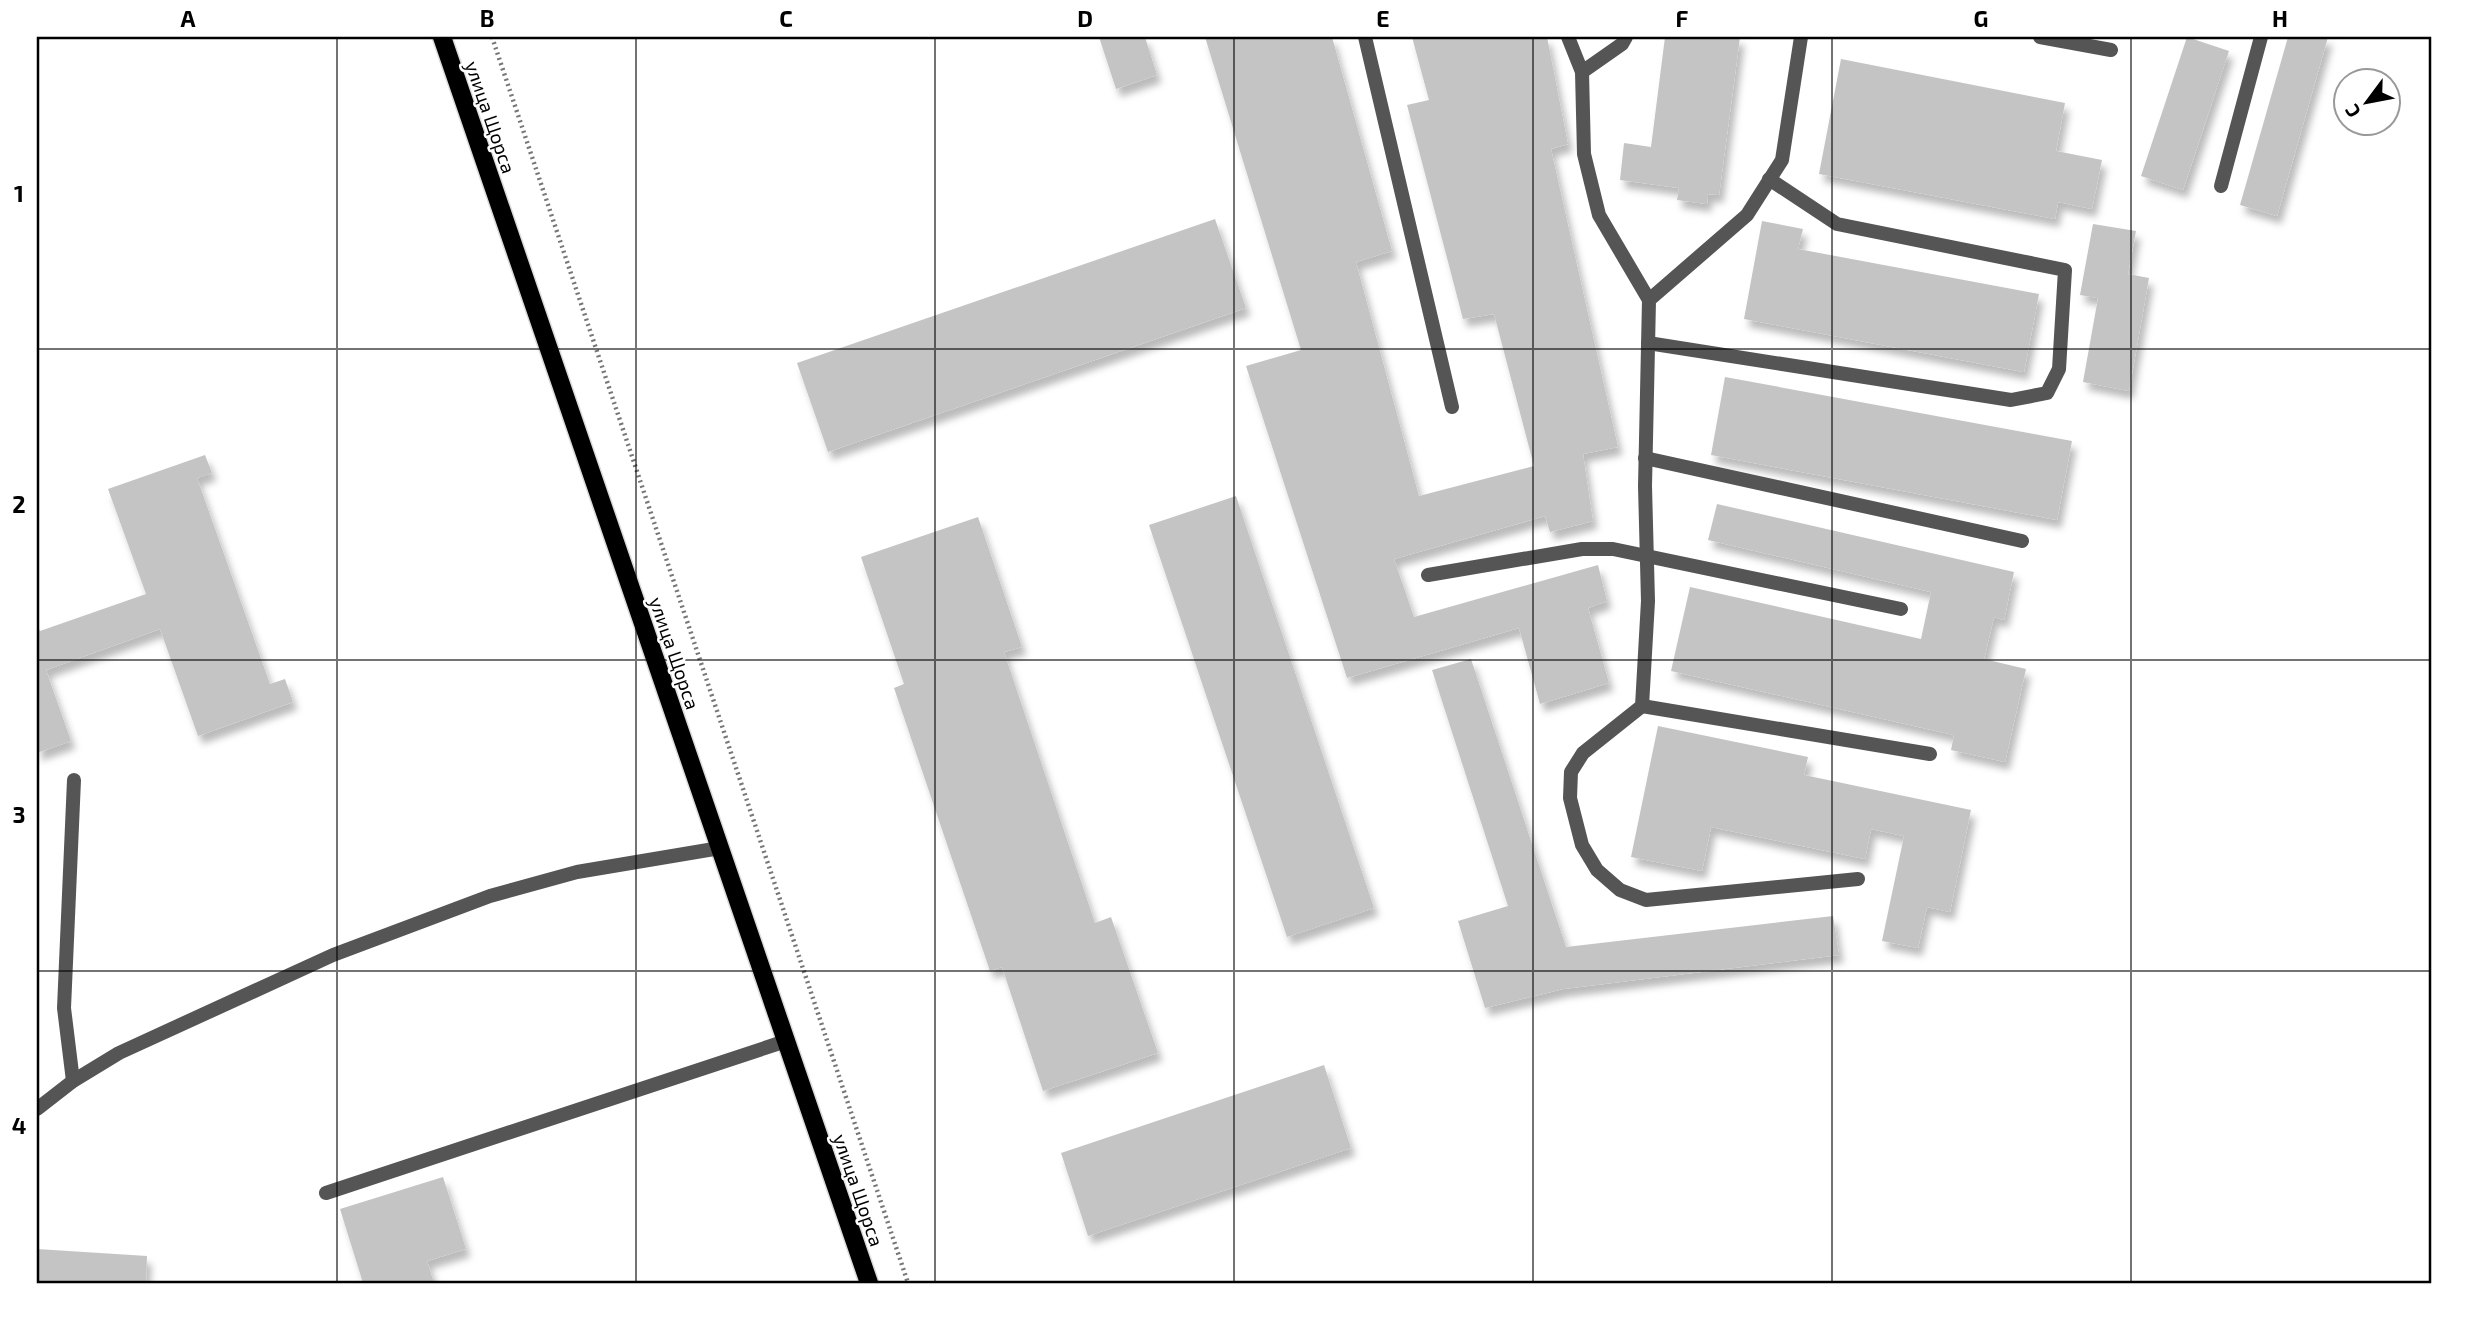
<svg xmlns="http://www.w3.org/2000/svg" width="2468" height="1320" viewBox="0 0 2468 1320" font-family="'Exo 2',sans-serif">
<defs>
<filter id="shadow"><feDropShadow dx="4.5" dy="8" stdDeviation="3.5" flood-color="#0004"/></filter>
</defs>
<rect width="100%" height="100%" fill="#fff"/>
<g fill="#c4c4c4" filter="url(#shadow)">
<path d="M1099 37H1145L1157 75 1116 89Z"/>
<path d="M1205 37H1332L1392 251 1356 262 1419 496 1534 466 1494 314 1463 319 1407 105 1429 100 1412 37H1547L1568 144 1551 149 1618 447 1583 454 1593 521 1550 532 1545 516 1394 559 1414 617 1598 565 1607 601 1588 608 1609 683 1540 704 1519 628 1347 678 1246 366 1301 350Z"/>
<path d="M1665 37H1740L1719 195 1708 194 1707 204 1677 200 1679 188 1620 180 1624 143 1651 147Z"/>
<path d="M2187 37 2229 51 2183 190 2141 176Z"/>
<path d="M2288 37H2328L2277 216 2240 205Z"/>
<path d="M1841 59 2065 103 2056 151 2102 160 2092 209 2058 202 2055 219 1819 174Z"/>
<path d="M1215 219 1246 308 828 452 797 363Z"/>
<path d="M1762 221 1803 229 1798 249 2039 294 2024 372 1744 319Z"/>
<path d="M2093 224 2136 231 2128 274 2149 278 2129 391 2083 382 2098 298 2080 295Z"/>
<path d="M1725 377 2072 441 2057 520 1711 455Z"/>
<path d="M205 455 212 473 197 478 270 684 285 679 293 702 198 736 160 629 46 670 71 741 37 753V625L40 631 146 594 108 489Z"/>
<path d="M1236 496 1374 908 1287 937 1149 525Z"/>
<path d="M1717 504 2014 572 2004 620 1994 617 1984 659 2026 669 2005 762 1951 750 1954 735 1671 671 1690 587 1921 639 1931 592 1708 540Z"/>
<path d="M978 517 1022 647 1004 652 1095 923 1111 917 1158 1053 1043 1091 1002 967 990 971 894 688 904 684 861 557Z"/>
<path d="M1471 659 1566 947 1833 916 1839 955 1563 989 1485 1008 1458 921 1508 906 1432 670Z"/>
<path d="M1658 726 1808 757 1804 775 1971 810 1950 912 1927 907 1918 948 1882 941 1904 836 1871 829 1865 859 1711 827 1702 871 1631 857Z"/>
<path d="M1324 1065 1351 1148 1088 1236 1061 1153Z"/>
<path d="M443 1177 466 1249 427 1261 434 1283H363L340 1209Z"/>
<path d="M37 1249 147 1256 146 1283H37Z"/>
</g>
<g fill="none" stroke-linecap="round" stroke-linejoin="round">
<defs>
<path id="primary" d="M442 37 869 1283"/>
</defs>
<use href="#primary" stroke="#dbdbdb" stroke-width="21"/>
<path stroke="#777" stroke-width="4.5" stroke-dasharray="2 3.5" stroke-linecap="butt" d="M492 37 908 1283"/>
<g stroke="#555" stroke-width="14">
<path d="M1365 37 1452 407"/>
<path d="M1568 37 1582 72 1584 154 1599 215 1649 300"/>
<path d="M1801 37 1782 160 1747 215 1649 300 1645 486 1648 601 1642 706 1583 753 1571 772 1570 798 1582 845 1597 870 1620 890 1646 900 1858 879"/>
<path d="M2040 37 2111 50"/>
<path d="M1582 72 1622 44 1626 37"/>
<path d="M2221 186 2261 37"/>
<path d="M1648 343 2011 400 2047 393 2059 369 2065 270 1837 224 1769 179"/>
<path d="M1645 458 2022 541"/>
<path d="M1428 575 1582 549H1613L1901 609"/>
<path d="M1642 706 1930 754"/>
<path d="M73 1081 64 1008 74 780"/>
<path d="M37 1109 73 1081 119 1053 333 955 490 896 577 872 720 848"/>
<path d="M326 1193 786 1041"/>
</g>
<use href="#primary" stroke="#000" stroke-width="18"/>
</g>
<path fill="none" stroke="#000" stroke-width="2" stroke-opacity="0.55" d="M337 37V1283M636 37V1283M935 37V1283M1234 37V1283M1533 37V1283M1832 37V1283M2131 37V1283M37 349H2431M37 660H2431M37 971H2431"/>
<g text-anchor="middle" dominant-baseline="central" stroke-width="5" stroke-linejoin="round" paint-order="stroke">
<g font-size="19" fill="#000" stroke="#fff">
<text transform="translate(491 117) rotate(71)">улица Щорса</text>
<text transform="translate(675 653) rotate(71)">улица Щорса</text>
<text transform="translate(859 1190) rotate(71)">улица Щорса</text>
</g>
</g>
<rect width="2468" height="1320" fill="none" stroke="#ffffff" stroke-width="77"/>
<g transform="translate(2367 102) rotate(238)"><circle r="33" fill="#ffffff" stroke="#999999" stroke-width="2"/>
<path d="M0-5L12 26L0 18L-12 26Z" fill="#000000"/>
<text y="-10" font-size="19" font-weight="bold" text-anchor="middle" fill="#000000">С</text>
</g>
<rect x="38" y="38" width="2392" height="1244" fill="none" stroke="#000" stroke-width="2.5"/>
<g font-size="23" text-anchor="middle" font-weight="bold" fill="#000">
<text x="188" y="27">A</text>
<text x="487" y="27">B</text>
<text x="786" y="27">C</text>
<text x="1085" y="27">D</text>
<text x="1383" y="27">E</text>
<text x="1682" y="27">F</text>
<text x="1981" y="27">G</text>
<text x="2280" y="27">H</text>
<text x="19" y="202">1</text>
<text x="19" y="513">2</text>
<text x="19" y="823">3</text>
<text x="19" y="1134">4</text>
</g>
</svg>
